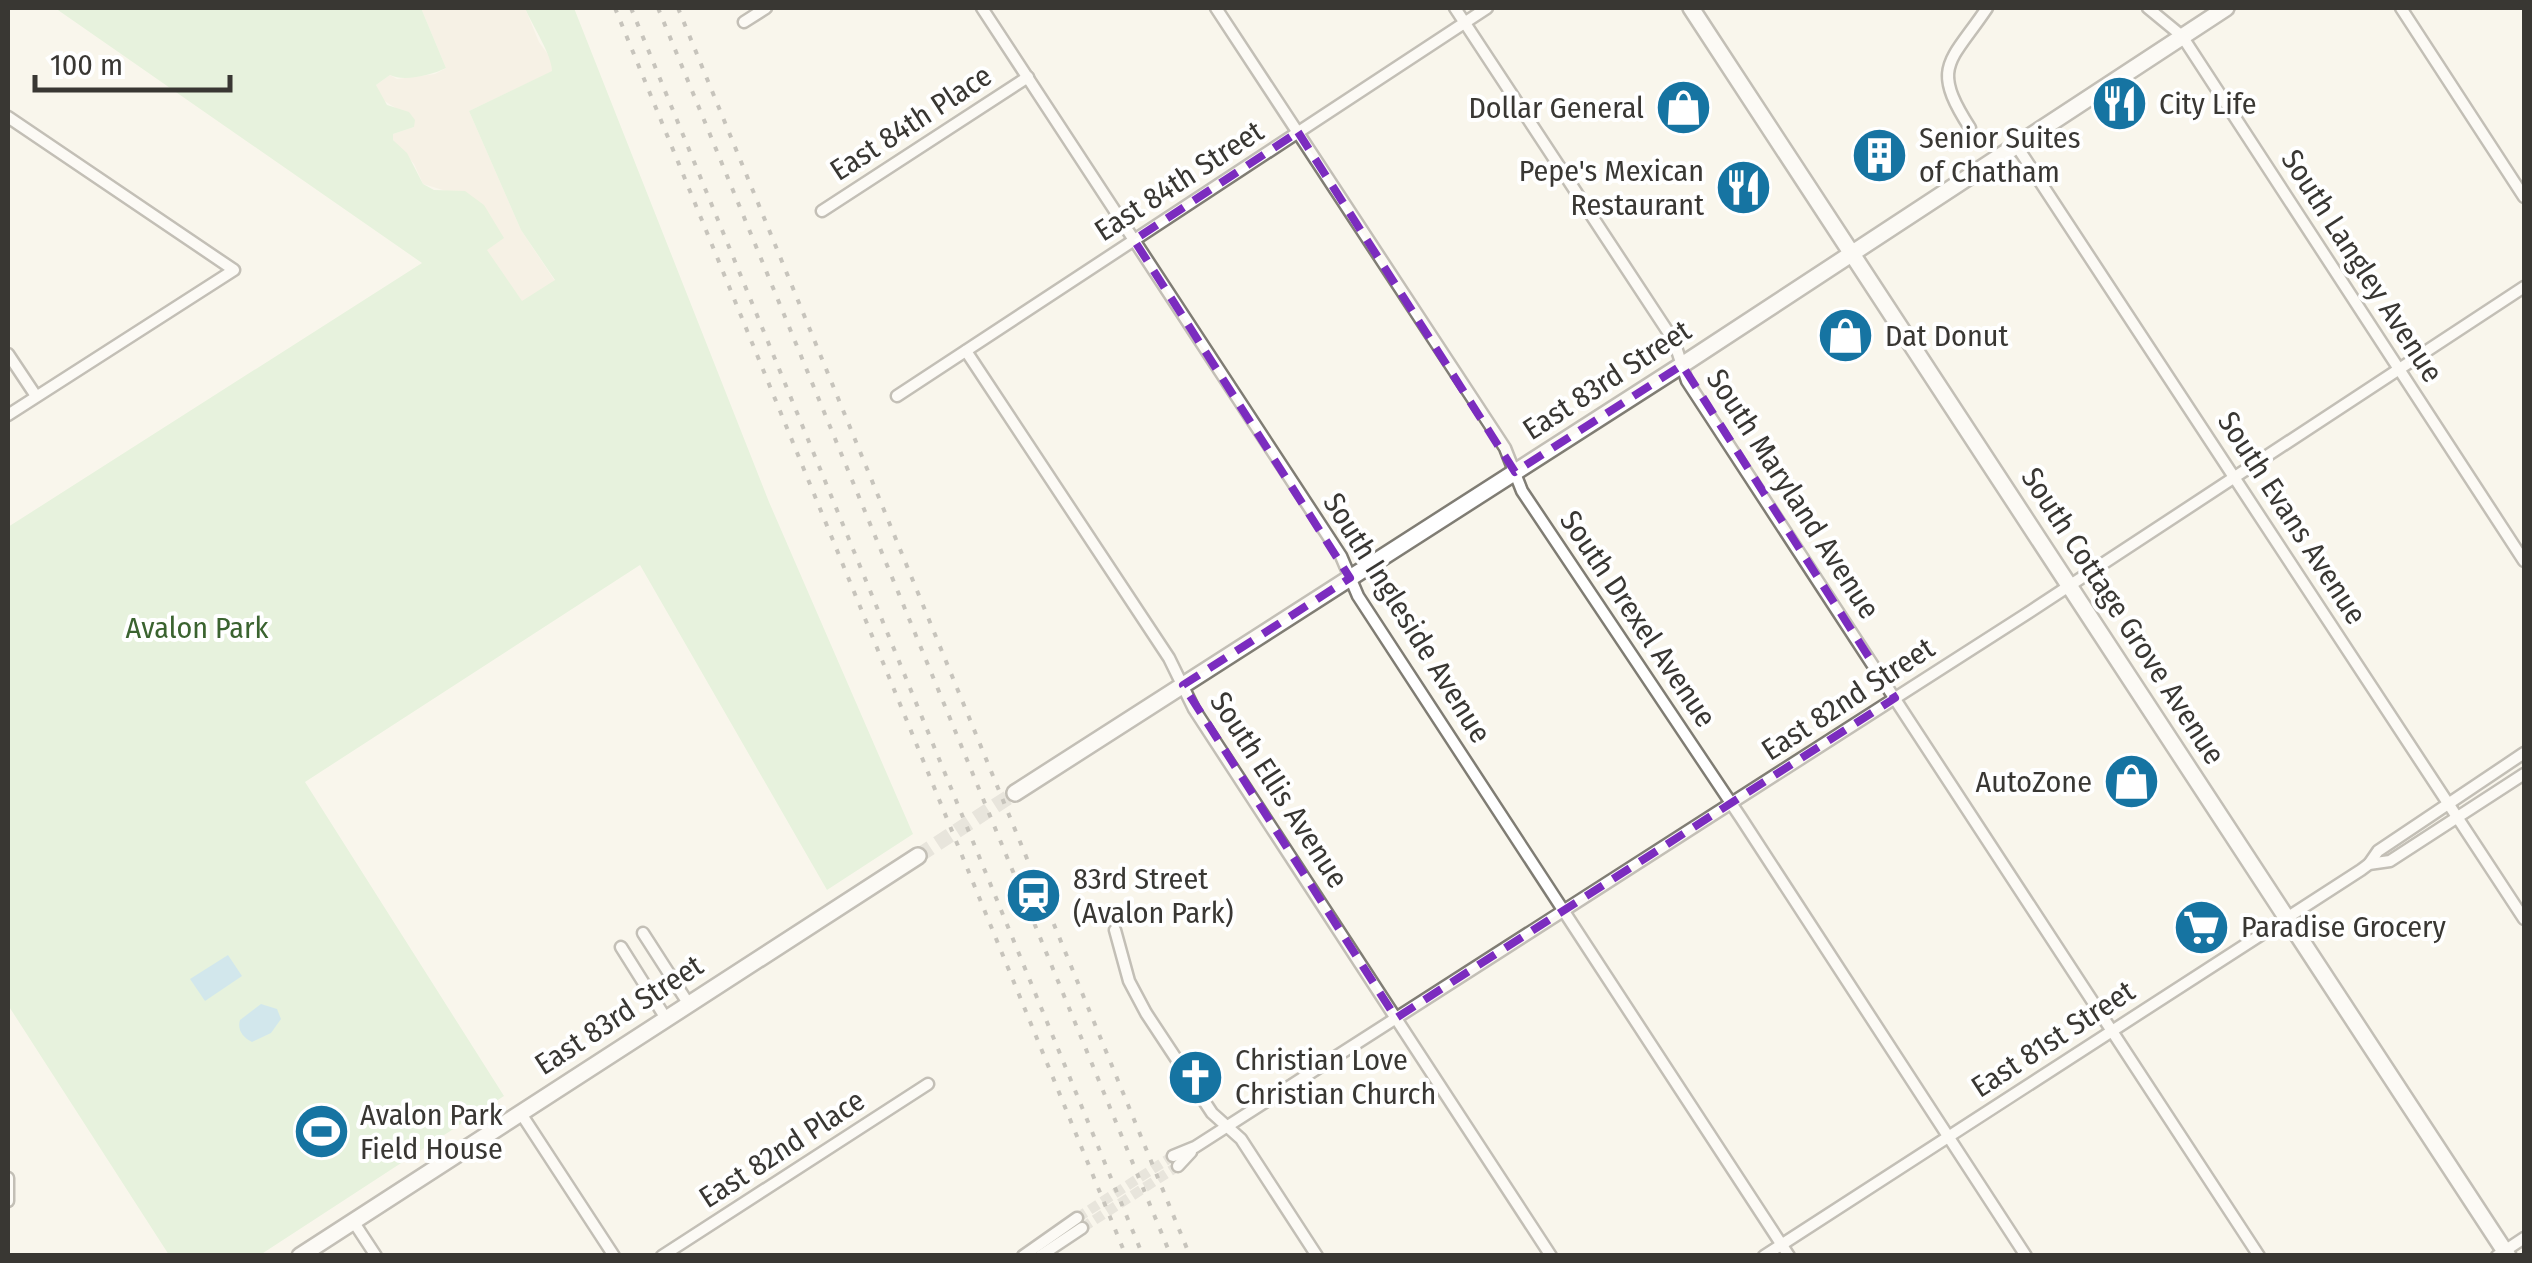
<svg xmlns="http://www.w3.org/2000/svg" width="2532" height="1263" viewBox="0 0 2532 1263" font-family="'Fira Sans Condensed',sans-serif">
<rect width="100%" height="100%" fill="#f9f6ec"/>
<path fill="#f2ecdb" d="M421 8H525L539 42 552 60 553 71 469 111 521 230 555 281 522 302 446 191 423 184 414 164 393 140V134L414 127 397 109 380 98 376 85 390 75 397 79 435 74 446 68Z"/>
<path fill="#d0eec9" d="M55 8H421L446 68C432 75 404 82 390 75L376 85 387 105 409 112 415 120 414 127 393 134V140L407 153 423 184 434 190 465 191 484 205 504 238 487 250 522 301 555 280 521 230 469 111 552 71C552 55 532 25 525 8H574L769 502 913 834 827 890 640 565 305 782 504 1096 260 1255H169L8 1005V527L422 263Z"/>
<g fill="#a2d6ec">
<path d="M228 955 242 976 205 1001 190 979Z"/>
<path d="M261 1004 277 1009 281 1019 271 1033 252 1042C243 1038 237 1030 240 1020Z"/>
</g>
<g fill="none" stroke-linecap="round" stroke-linejoin="round">
<g stroke="#d3d0c7" stroke-width="10" stroke-dasharray="10 5" stroke-linecap="butt">
<path d="M1077 1218 1173 1156"/>
<path d="M1082 1228 1178 1166"/>
</g>
<path stroke="#d3d0c7" stroke-width="15" stroke-dasharray="15 8" stroke-linecap="butt" d="M918 856 1015 793"/>
<defs>
<g id="street">
<path d="M982 8 1341 556 1358 596 1789 1256"/>
<path d="M1216 8 1505 448 1522 491 1741 818 2026 1256"/>
<path d="M1455 8 1674 341 1687 381 2259 1256"/>
<path d="M2148 8 2182 36 2524 561"/>
<path d="M2401 8 2524 197"/>
<path d="M744 22 766 8"/>
<path d="M8 117 234 270 8 415"/>
<path d="M1970 128C1930 66 1950 63 1987 8"/>
<path d="M2016 145 2524 919"/>
<path d="M822 211 1028 77"/>
<path d="M966 351 1169 658 1194 709 1551 1256"/>
<path d="M8 354 36 396"/>
<path d="M897 396 1487 8"/>
<path d="M2369 864 2378 851 2524 753"/>
<path d="M1115 930 1129 981 1146 1013 1212 1113 1241 1139 1317 1256"/>
<path d="M643 933 688 1003"/>
<path d="M621 947 665 1017"/>
<path d="M520 1112 614 1256"/>
<path d="M1173 1156 1195 1147 2031 611 2524 287"/>
<path d="M1178 1166 1191 1152"/>
<path d="M8 1178V1201"/>
<path d="M353 1221 376 1256"/>
<path d="M662 1256 928 1084"/>
<path d="M1023 1256 1077 1218"/>
<path d="M1040 1256 1082 1228"/>
<path d="M1764 1256 2361 870 2369 864 2390 861 2524 774"/>
<path d="M2497 1256 2524 1238"/>
</g>
<g id="secondary">
<path d="M1691 8 2508 1256"/>
<path d="M1015 793 1682 365 2226 8"/>
<path d="M300 1256 918 856"/>
</g>
</defs>
<use href="#street" stroke="#807d74" stroke-width="15"/>
<use href="#secondary" stroke="#807d74" stroke-width="20"/>
<use href="#street" stroke="#fff" stroke-width="10"/>
<use href="#secondary" stroke="#fff" stroke-width="15"/>
<g stroke="#8a8881" stroke-width="4" stroke-dasharray="5 10" stroke-linecap="butt">
<path d="M615 8 1126 1256"/>
<path d="M631 8 1143 1256"/>
<path d="M658 8 1171 1256"/>
<path d="M678 8 1190 1256"/>
</g>
</g>
<path d="M0 0H2532V1263H0ZM1298 132 1515 472 1682 365 1895 698 1396 1018 1183 685 1350 578 1134 240Z" fill="#f9f6ec" fill-opacity=".55" fill-rule="evenodd"/>
<path fill="none" stroke="#7b2cbf" stroke-width="8" stroke-dasharray="20 12" stroke-linejoin="round" d="M1298 132 1515 472 1682 365 1895 698 1396 1018 1183 685 1350 578 1134 240Z"/>
<defs>
<symbol id="restaurant-disc" viewBox="-11 -11 22 22"><circle r="9.5" fill="#1674a2" stroke="#fff"/><path d="M-5-6h1v4h1v-4h1v4h1v-4h1v5L-1.5 .5V6h-2V.5L-5-1ZM5-6V6H3V1.5H1.5Q1.5-4 5-6Z" fill="#fff"/></symbol>
<symbol id="shop-disc" viewBox="-11 -11 22 22"><circle r="9.5" fill="#1674a2" stroke="#fff"/><path d="M-5-2.5h2.3a2.7 3.5 0 0 1 5.4 0H5L5.5 6h-11ZM-1.5-2.5h3a1.5 2.3 0 0 0-3 0Z" fill="#fff"/></symbol>
<symbol id="building-disc" viewBox="-11 -11 22 22"><circle r="9.5" fill="#1674a2" stroke="#fff"/><path d="M-4-6H4V6H1V3H-1V6H-4ZM-2.5-4.3h1.7v1.8h-1.7ZM.8-4.3h1.7v1.8H.8ZM-2.5-1h1.7V.8h-1.7ZM.8-1h1.7V.8H.8Z" fill="#fff"/></symbol>
<symbol id="station-disc" viewBox="-11 -11 22 22"><circle r="9.5" fill="#1674a2" stroke="#fff"/><path d="M-3-6H3Q5-6 5-4V2Q5 4 3 4L4.5 6H3L1.5 4h-3L-3 6H-4.5L-3 4Q-5 4-5 2V-4Q-5-6-3-6ZM-3.5-4v3h7v-3ZM-3.5 1v1.5H-2V1ZM2 1v1.5H3.5V1Z" fill="#fff"/></symbol>
<symbol id="supermarket-disc" viewBox="-11 -11 22 22"><circle r="9.5" fill="#1674a2" stroke="#fff"/><path d="M-6-5.5h2.5l.6 2H6L4.5 2H-2.5L-4.4-4H-6ZM-1.5 3.2a1.3 1.3 0 1 0 .1 0ZM3 3.2a1.3 1.3 0 1 0 .1 0Z" fill="#fff"/></symbol>
<symbol id="church-disc" viewBox="-11 -11 22 22"><circle r="9.5" fill="#1674a2" stroke="#fff"/><path d="M-1.2-6h2.4v3.5h3.3v2.4h-3.3V6h-2.4V-.1h-3.3v-2.4h3.3Z" fill="#fff"/></symbol>
<symbol id="stadium-disc" viewBox="-11 -11 22 22"><circle r="9.5" fill="#1674a2" stroke="#fff"/><path d="M0-5a6.5 5 0 1 0 0 10a6.5 5 0 1 0 0-10ZM-3.5-1.8h7v3.6h-7Z" fill="#fff"/></symbol>
</defs>
<g fill-rule="evenodd">
<use href="#restaurant-disc" x="2088" y="72" width="63" height="63"/>
<use href="#shop-disc" x="1652" y="76" width="63" height="63"/>
<use href="#building-disc" x="1848" y="124" width="63" height="63"/>
<use href="#restaurant-disc" x="1712" y="156" width="63" height="63"/>
<use href="#shop-disc" x="1814" y="304" width="63" height="63"/>
<use href="#shop-disc" x="2100" y="750" width="63" height="63"/>
<use href="#station-disc" x="1002" y="864" width="63" height="63"/>
<use href="#supermarket-disc" x="2170" y="896" width="63" height="63"/>
<use href="#church-disc" x="1164" y="1046" width="63" height="63"/>
<use href="#stadium-disc" x="290" y="1100" width="63" height="63"/>
</g>
<g text-anchor="middle" dominant-baseline="central" stroke-width="8" stroke-linejoin="round" paint-order="stroke">
<g font-size="30" fill="#393733" stroke="#fff" text-anchor="start">
<text x="2159" y="104">City Life</text>
<text x="1644" y="108" text-anchor="end">Dollar General</text>
<text x="1919" y="138">Senior Suites<tspan x="1919" dy="34">of Chatham</tspan></text>
<text x="1704" y="171" text-anchor="end">Pepe's Mexican<tspan x="1704" dy="34">Restaurant</tspan></text>
<text x="1885" y="336">Dat Donut</text>
<text x="2092" y="782" text-anchor="end">AutoZone</text>
<text x="1073" y="879">83rd Street<tspan x="1073" dy="34">(Avalon Park)</tspan></text>
<text x="2241" y="927">Paradise Grocery</text>
<text x="1235" y="1060">Christian Love<tspan x="1235" dy="34">Christian Church</tspan></text>
<text x="360" y="1115">Avalon Park<tspan x="360" dy="34">Field House</tspan></text>
</g>
<g font-size="30" fill="#393733" stroke="#fff">
<text transform="translate(911 123) rotate(-33)">East 84th Place</text>
<text transform="translate(1179 181) rotate(-33)">East 84th Street</text>
<text transform="translate(2362 266) rotate(57)">South Langley Avenue</text>
<text transform="translate(1607 380) rotate(-33)">East 83rd Street</text>
<text transform="translate(1793 494) rotate(57)">South Maryland Avenue</text>
<text transform="translate(2292 518) rotate(57)">South Evans Avenue</text>
<text transform="translate(2123 616) rotate(57)">South Cottage Grove Avenue</text>
<text transform="translate(1407 618) rotate(58)">South Ingleside Avenue</text>
<text transform="translate(1638 619) rotate(56)">South Drexel Avenue</text>
<text transform="translate(1848 699) rotate(-33)">East 82nd Street</text>
<text transform="translate(1279 790) rotate(57)">South Ellis Avenue</text>
<text transform="translate(619 1015) rotate(-33)">East 83rd Street</text>
<text transform="translate(2053 1039) rotate(-33)">East 81st Street</text>
<text transform="translate(782 1149) rotate(-33)">East 82nd Place</text>
</g>
<g font-size="30" fill="#3a632f" stroke="#fff">
<text x="197" y="628">Avalon Park</text>
</g>
</g>
<rect width="2532" height="1263" fill="none" stroke="#393733" stroke-width="20"/>
<path d="M35 75v15h195v-15" fill="none" stroke="#393733" stroke-width="5"/>
<text x="50" y="75" font-size="30" fill="#393733" stroke="#ffffff" stroke-width="8" paint-order="stroke">100 m</text>
</svg>
